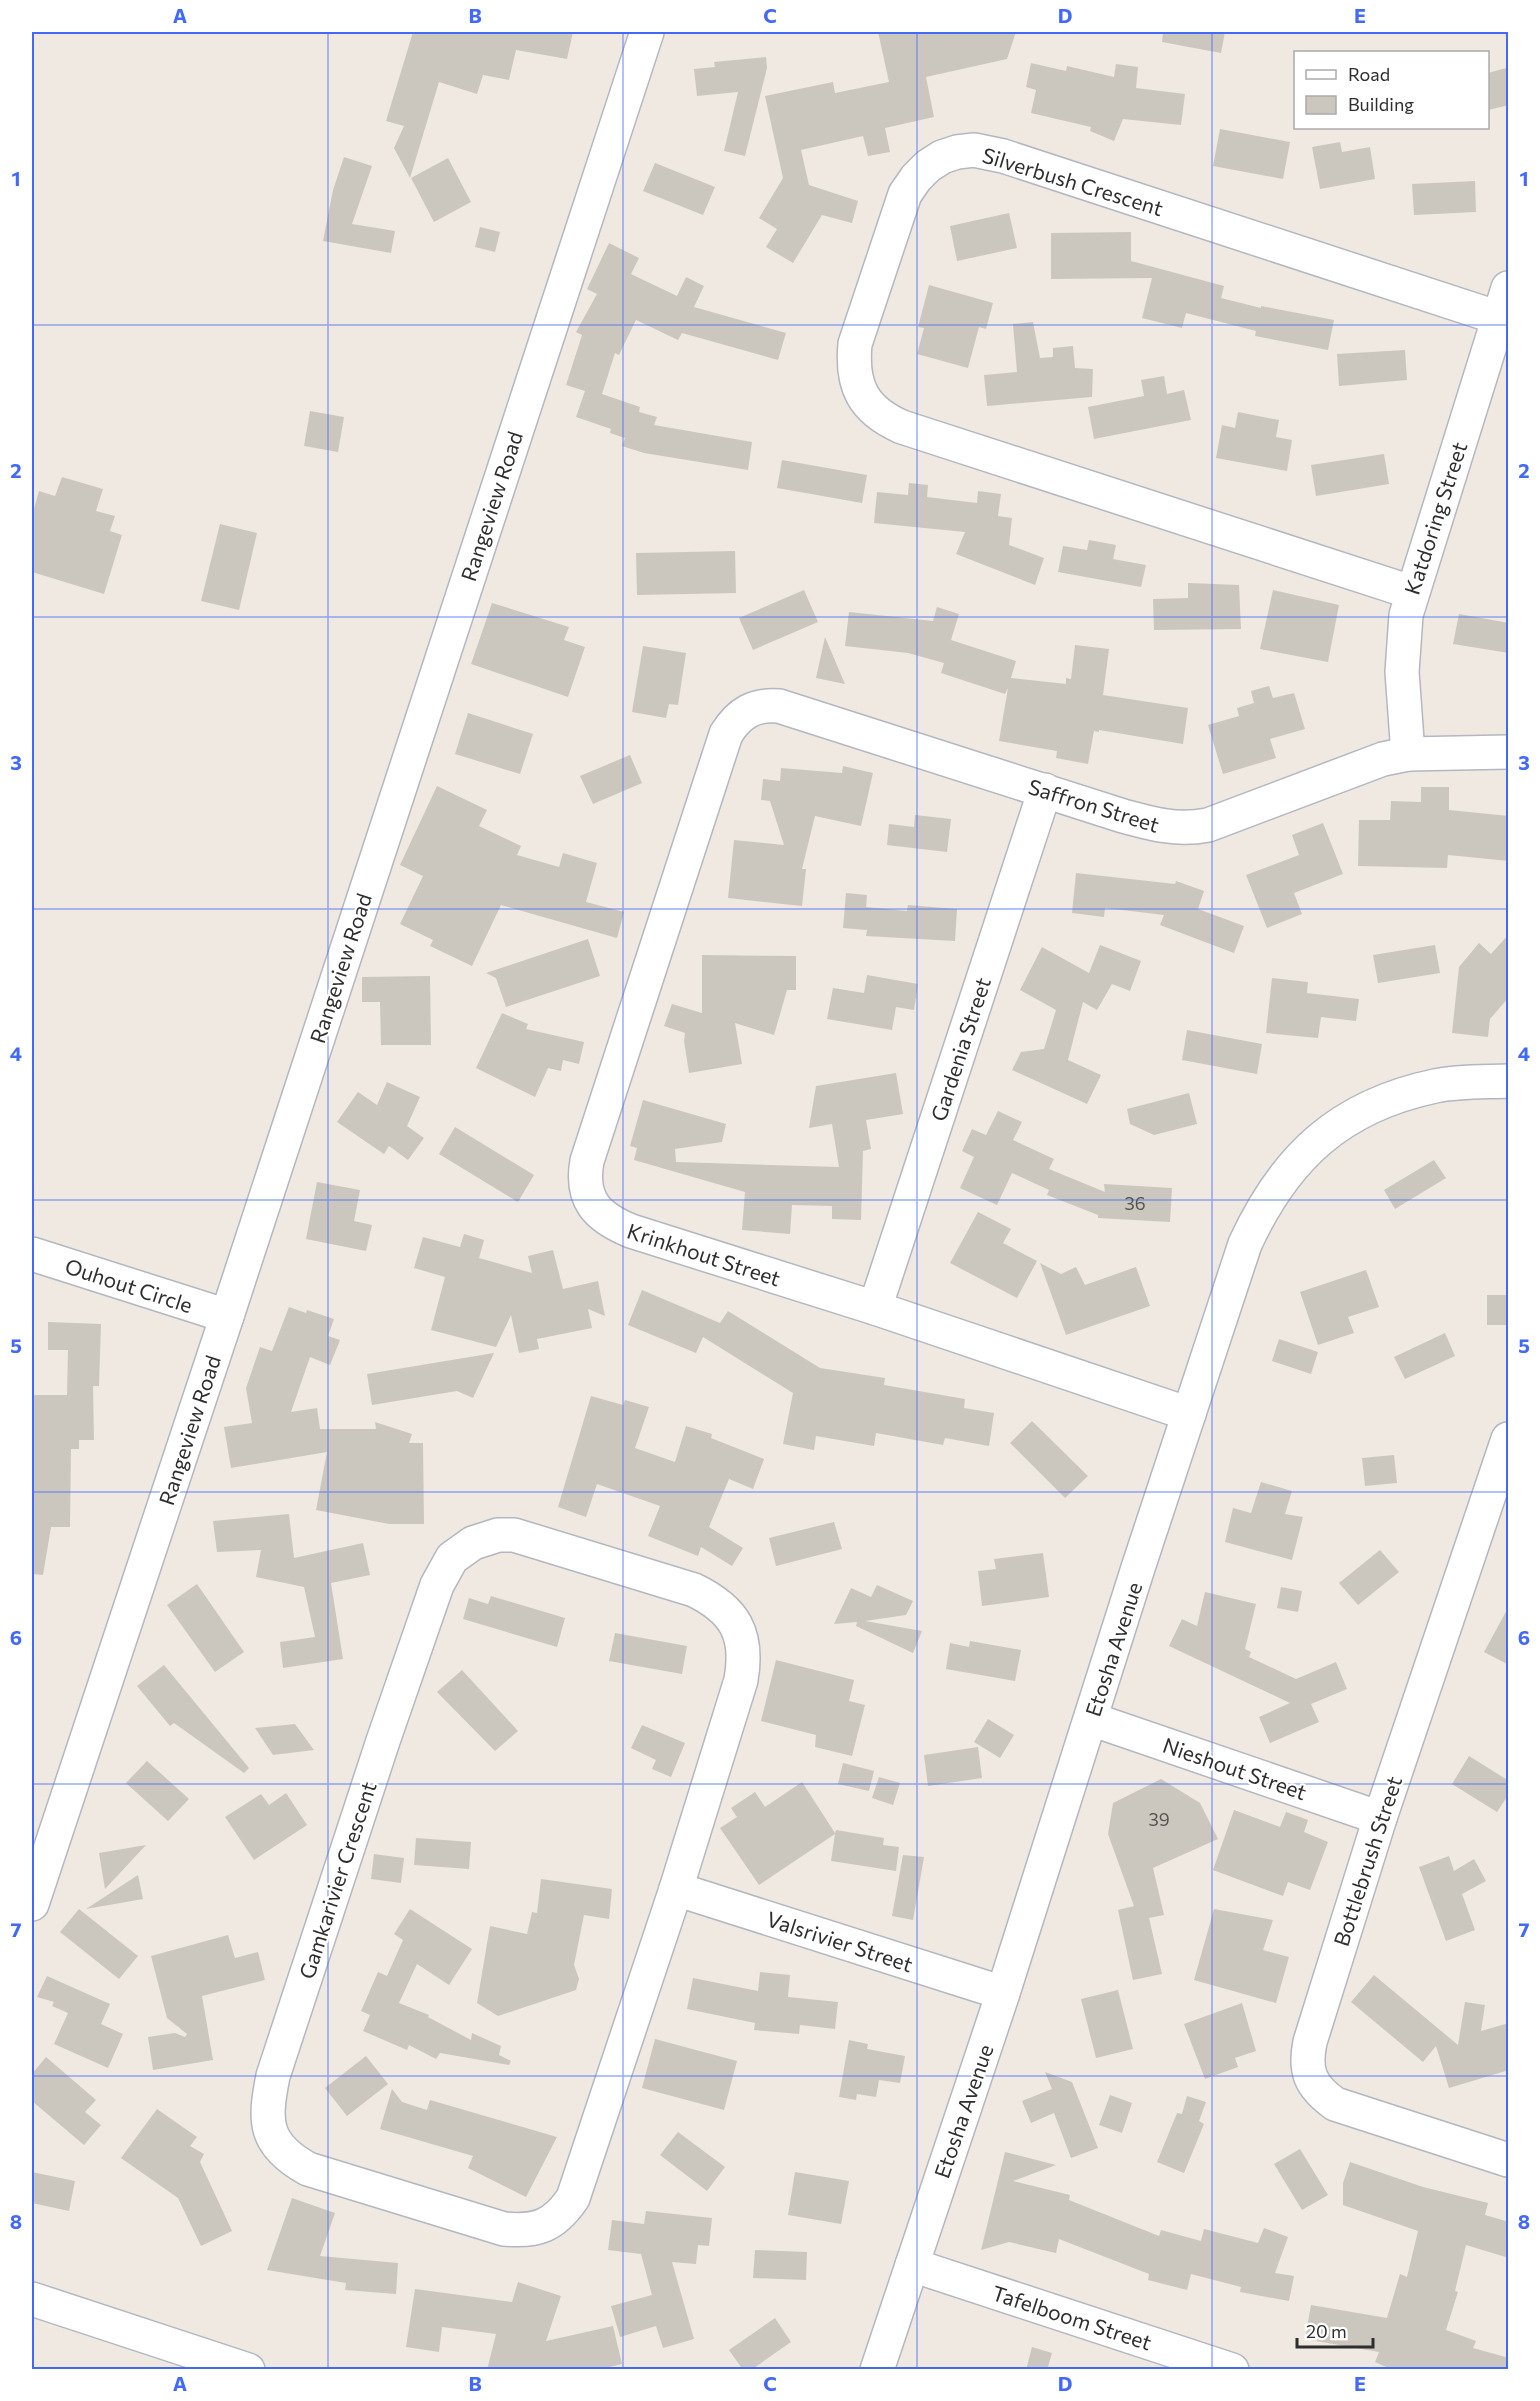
<svg xmlns="http://www.w3.org/2000/svg" width="1540" height="2401" viewBox="0 0 1540 2401" font-family="Commissioner,sans-serif">
<rect width="100%" height="100%" fill="#efe9e1"/>
<g fill="#cbc7bf">
<path d="M413 32H573L567 59 516 50 509 80 483 75 477 94 439 82 410 178 394 148 404 126 386 121Z"/>
<path d="M878 32H1016L1007 59 926 77 934 117 885 128 890 152 868 156 863 136 801 150 809 185 858 201 852 223 822 215 793 263 766 247 777 229 759 218 783 178 765 96 833 82 835 93 889 82Z"/>
<path d="M1163 32H1225L1221 53 1162 42Z"/>
<path d="M766 57 767 68 745 156 724 151 738 92 697 96 694 69 715 67 714 62Z"/>
<path d="M1031 63 1066 71 1067 66 1114 77 1116 64 1138 67 1136 88 1185 94 1181 125 1123 119 1114 141 1090 131 1091 127 1031 113 1036 90 1026 87Z"/>
<path d="M1506 68 1509 78V105L1488 110V73Z"/>
<path d="M1220 129 1290 142 1283 179 1213 166Z"/>
<path d="M1340 142 1342 152 1370 147 1375 179 1320 189 1312 147Z"/>
<path d="M344 157 372 166 352 224 395 231 391 253 323 241 333 190Z"/>
<path d="M448 158 471 202 434 222 411 178Z"/>
<path d="M655 163 715 187 703 215 643 191Z"/>
<path d="M1475 181 1476 212 1414 215 1412 184Z"/>
<path d="M1009 213 1017 248 957 261 950 226Z"/>
<path d="M480 227 500 232 495 252 475 247Z"/>
<path d="M1131 232V261L1224 286 1221 298 1261 308V306L1334 320 1328 350 1255 336 1256 331 1186 313 1182 328 1142 318 1152 278 1051 279V233Z"/>
<path d="M609 243 639 258 631 274 677 296 686 277 704 286 694 307 786 333 778 360 682 333 678 340 636 320 619 355 615 353 602 394 640 407 639 412 657 417 654 425 752 442 748 470 644 453 622 446 625 438 610 433 611 429 576 417 585 391 566 385 582 335 576 332 597 294 587 289Z"/>
<path d="M929 285 993 303 986 329 979 327 968 368 917 354 924 328 918 327Z"/>
<path d="M1033 322 1040 358 1053 357V348L1073 346 1075 368 1093 369 1092 397 987 406 984 375 1017 372 1013 324Z"/>
<path d="M1405 350 1407 380 1339 386 1337 354Z"/>
<path d="M1164 376 1167 394 1184 390 1191 420 1094 439 1088 407 1144 396 1141 380Z"/>
<path d="M310 411 344 417 338 452 304 446Z"/>
<path d="M1238 412 1279 420 1276 437 1292 440 1287 471 1216 458 1222 425 1235 428Z"/>
<path d="M1384 454 1389 484 1316 496 1311 465Z"/>
<path d="M782 460 867 475 862 503 777 488Z"/>
<path d="M62 477 103 489 96 511 115 516 110 531 122 535 104 594 32 572V516L39 491 55 496Z"/>
<path d="M909 483 928 485 927 497 977 503 978 491 1001 494 998 516 1012 518 1009 545 1044 558 1035 585 956 554 965 532 874 523 877 492 908 495Z"/>
<path d="M220 524 257 533 239 610 201 601Z"/>
<path d="M1089 540 1116 545 1113 559 1146 565 1141 587 1058 572 1063 546 1087 550Z"/>
<path d="M735 551 736 593 637 595 636 553Z"/>
<path d="M1188 583 1239 585 1241 629 1154 630 1153 599 1188 598Z"/>
<path d="M804 590 818 622 753 650 739 618Z"/>
<path d="M1273 590 1339 605 1328 662 1260 649Z"/>
<path d="M492 603 569 627 564 640 585 647 568 697 471 664Z"/>
<path d="M937 607 959 614 951 640 1016 661 1011 678 1066 684V678L1071 679 1075 645 1109 649 1103 695 1188 708 1183 744 1099 730V732L1094 731 1088 764 1056 758 1057 751 999 741 1008 688 1005 694 941 673 944 663 908 653 845 646 849 612 933 621Z"/>
<path d="M1459 614 1509 623V653L1453 644Z"/>
<path d="M825 637 845 684 816 678Z"/>
<path d="M643 646 686 653 678 705 669 704 666 718 632 712Z"/>
<path d="M1269 686 1273 698 1294 693 1305 729 1270 739 1276 758 1223 774 1208 725 1239 716 1237 708 1254 703 1251 691Z"/>
<path d="M468 713 533 734 520 774 455 754Z"/>
<path d="M630 755 642 783 593 804 580 776Z"/>
<path d="M843 766 873 773 861 826 815 816 802 869H806L802 906 728 898 734 840 784 845 770 801 761 800 763 779 780 781 781 768 842 773Z"/>
<path d="M437 786 487 810 479 826 521 846 517 855 559 867 563 853 597 863 586 902 624 912 617 938 501 905 472 966 430 946 433 940 400 924 423 876 400 865Z"/>
<path d="M1421 787H1449V810L1509 816V861L1448 855 1447 868 1358 866 1359 820H1390L1391 801 1421 802Z"/>
<path d="M915 815 951 819 947 852 887 845 889 824 914 827Z"/>
<path d="M1323 823 1343 874 1294 893 1302 914 1267 928 1246 875 1299 855 1292 835Z"/>
<path d="M1076 873 1175 884 1176 881 1204 891 1198 909 1244 926 1234 953 1160 925 1164 915 1105 908 1104 917 1072 913Z"/>
<path d="M846 893 867 895 866 907 907 911 908 905 957 909 955 941 866 936 867 930 843 928Z"/>
<path d="M1509 934V997L1490 1019 1488 1037 1452 1033 1459 967 1479 943 1491 954Z"/>
<path d="M588 939 600 976 506 1007 496 978 486 973Z"/>
<path d="M1100 945 1141 961 1130 991 1112 984 1097 1010 1083 1002 1068 1060 1101 1075 1087 1104 1012 1070 1021 1052 1044 1049 1056 1010 1020 990 1042 947 1089 973Z"/>
<path d="M1435 945 1440 973 1378 983 1373 955Z"/>
<path d="M702 955 796 956V990H787L774 1035 735 1023 742 1064 689 1073 684 1041 685 1033 664 1026 672 1004 702 1013Z"/>
<path d="M867 975 918 984 914 1010 896 1007 892 1030 827 1019 833 988 864 993Z"/>
<path d="M430 976 431 1045H381L380 1002H362V977Z"/>
<path d="M1272 978 1308 982 1307 993 1359 999 1356 1021 1321 1017 1318 1038 1266 1033Z"/>
<path d="M502 1013 528 1024 526 1029 584 1042 579 1064 563 1060 561 1071 548 1068 535 1097 476 1068Z"/>
<path d="M1187 1030 1262 1044 1257 1074 1182 1060Z"/>
<path d="M896 1073 903 1114 866 1120 871 1149 863 1151 861 1220 832 1219V1206L792 1205 790 1234 742 1230 745 1192 634 1160 637 1148 630 1146 643 1100 726 1124 722 1142 675 1149 676 1162 839 1167 832 1124 809 1128 816 1086Z"/>
<path d="M387 1082 420 1097 407 1126 424 1138 408 1160 389 1146 384 1154 337 1122 358 1092 377 1105Z"/>
<path d="M1189 1093 1197 1124 1154 1135 1130 1124 1127 1109Z"/>
<path d="M998 1111 1022 1122 1013 1140 1054 1159 1049 1169 1105 1192 1104 1184 1172 1188 1170 1222 1098 1218V1215L1047 1195 1049 1190 1012 1173 997 1205 960 1188 974 1157 962 1151 972 1129 986 1135Z"/>
<path d="M455 1127 534 1175 518 1202 439 1154Z"/>
<path d="M1434 1160 1446 1178 1395 1209 1384 1190Z"/>
<path d="M317 1182 360 1190 354 1221 372 1225 366 1251 306 1239Z"/>
<path d="M978 1212 1011 1229 1003 1243 1037 1261 1017 1298 950 1263Z"/>
<path d="M464 1234 484 1240 479 1258 532 1273 528 1256 553 1250 563 1289 598 1281 605 1316 588 1309 592 1328 537 1339 539 1349 519 1353 511 1315 496 1347 431 1330 445 1277 414 1268 423 1237 460 1247Z"/>
<path d="M1040 1263 1061 1274 1076 1267 1085 1285 1136 1267 1150 1306 1066 1335Z"/>
<path d="M1366 1270 1379 1307 1348 1317 1354 1333 1318 1345 1300 1292Z"/>
<path d="M642 1290 720 1323 728 1311 820 1368 885 1378 884 1385 965 1399 964 1408 994 1413 989 1446 945 1438 943 1445 876 1433 874 1446 816 1436 814 1450 783 1444 793 1393 703 1337 696 1353 628 1325Z"/>
<rect x="1487" y="1295" width="22" height="30"/>
<path d="M289 1307 306 1313 307 1310 334 1319 328 1336 340 1340 330 1365 310 1357 291 1412 317 1408 320 1429H376L375 1422 412 1434 409 1443H423L424 1524H389L316 1510 327 1452 231 1468 224 1427 252 1423 246 1388 260 1347 272 1351Z"/>
<path d="M48 1322 101 1324 99 1386H93L94 1440H79V1449H71L70 1527H51L43 1575 32 1574V1395H67L68 1350H48Z"/>
<path d="M1445 1333 1455 1356 1405 1379 1394 1357Z"/>
<path d="M1279 1339 1318 1352 1311 1374 1272 1361Z"/>
<path d="M494 1353 473 1398 457 1391 372 1405 367 1374Z"/>
<path d="M591 1396 623 1405 625 1400 649 1407 635 1448 675 1462 686 1426 712 1434 711 1438 764 1459 753 1489 729 1479 709 1527 743 1548 732 1566 701 1547 698 1556 648 1536 660 1506 597 1484 586 1517 558 1507Z"/>
<path d="M1032 1421 1088 1476 1065 1498 1010 1443Z"/>
<path d="M1394 1455 1397 1483 1365 1486 1362 1458Z"/>
<path d="M1261 1482 1292 1491 1285 1514 1303 1517 1292 1560 1225 1542 1233 1508 1251 1513Z"/>
<path d="M289 1514 294 1558 363 1543 370 1575 331 1583 343 1659 283 1668 280 1642 315 1637 304 1587 256 1577 261 1550 217 1552 213 1521Z"/>
<path d="M834 1522 842 1549 776 1566 769 1538Z"/>
<path d="M1380 1550 1399 1572 1358 1605 1339 1583Z"/>
<path d="M1043 1553 1049 1597 982 1606 978 1571 996 1569 994 1559Z"/>
<path d="M197 1584 244 1652 215 1672 167 1605Z"/>
<path d="M877 1585 913 1601 906 1615 865 1621 922 1631 913 1653 856 1626 857 1622 834 1624 851 1588 871 1597Z"/>
<path d="M1281 1587 1302 1591 1298 1612 1277 1608Z"/>
<path d="M1205 1592 1256 1604 1245 1649 1251 1652 1249 1657 1296 1679 1336 1662 1347 1689 1311 1704 1319 1722 1270 1743 1259 1717 1290 1703 1169 1646 1182 1619 1197 1626Z"/>
<path d="M491 1596 565 1618 557 1647 463 1619 469 1598 488 1604Z"/>
<path d="M1509 1606V1665L1484 1652Z"/>
<path d="M615 1633 687 1646 682 1674 609 1661Z"/>
<path d="M970 1641 1021 1650 1015 1681 946 1669 950 1643 969 1647Z"/>
<path d="M776 1660 854 1680 849 1701 865 1705 852 1756 815 1747 816 1735 761 1721Z"/>
<path d="M164 1665 249 1768 244 1773 174 1723 170 1726 137 1686Z"/>
<path d="M462 1670 518 1731 495 1751 437 1692Z"/>
<path d="M988 1719 1014 1735 1000 1758 974 1742Z"/>
<path d="M295 1724 314 1750 273 1755 255 1728Z"/>
<path d="M642 1725 685 1743 671 1777 652 1769 656 1760 631 1748Z"/>
<path d="M978 1747 982 1778 928 1786 924 1755Z"/>
<path d="M1469 1756 1509 1781V1794L1497 1812 1452 1784Z"/>
<path d="M147 1761 189 1799 168 1821 126 1783Z"/>
<path d="M843 1763 874 1771 869 1791 838 1784Z"/>
<path d="M879 1777 900 1783 893 1805 872 1798Z"/>
<path d="M1161 1779 1200 1803 1218 1839 1153 1868 1164 1915 1149 1918 1162 1974 1133 1980 1118 1910 1134 1906 1108 1834 1113 1803Z"/>
<path d="M802 1782 835 1833 836 1830 884 1838 883 1845 899 1847 896 1871 831 1861 835 1834 759 1885 720 1828 737 1817 731 1808 755 1792 765 1807Z"/>
<path d="M286 1793 307 1825 254 1860 225 1817 261 1794 269 1805Z"/>
<path d="M1234 1810 1280 1827 1286 1812 1308 1820 1304 1832 1328 1842 1310 1890 1288 1882 1283 1896 1213 1870Z"/>
<path d="M416 1838 471 1842 469 1869 414 1865Z"/>
<path d="M146 1845 105 1889 99 1853Z"/>
<path d="M374 1854 404 1858 401 1883 371 1879Z"/>
<path d="M903 1855 924 1857 913 1920 892 1916Z"/>
<path d="M1449 1856 1454 1871 1474 1859 1486 1881 1462 1894 1475 1930 1446 1941 1419 1867Z"/>
<path d="M138 1875 143 1899 86 1909Z"/>
<path d="M541 1879 612 1889 609 1919 584 1915 574 1965 579 1979 576 1990 498 2016 477 2003 490 1926 527 1934 532 1912 537 1913Z"/>
<path d="M79 1909 138 1956 119 1979 60 1932Z"/>
<path d="M410 1909 472 1949 449 1985 417 1964 399 2003 429 2015 428 2017 471 2040 472 2033 501 2046 499 2055 511 2061 509 2065 440 2053 436 2059 409 2045 407 2050 363 2031 370 2015 361 2011 378 1972 387 1976 403 1940 394 1934Z"/>
<path d="M1214 1909 1273 1920 1263 1950 1289 1957 1276 2003 1194 1980Z"/>
<path d="M228 1935 235 1958 258 1952 265 1980 202 1996 213 2060 153 2070 148 2037 175 2033 185 2037 187 2034 167 2018 151 1956Z"/>
<path d="M760 1972 790 1975 788 1997 838 2002 835 2029 800 2025 799 2034 754 2030 755 2023 687 2009 693 1978 758 1991Z"/>
<path d="M1374 1975 1458 2045 1465 2002 1485 2005 1481 2031 1509 2023V2070L1449 2088 1436 2046 1423 2062 1351 2002Z"/>
<path d="M47 1976 110 2004 101 2024 123 2034 108 2068 54 2044 68 2013 52 2006 54 2002 37 1997Z"/>
<path d="M1118 1990 1133 2049 1096 2058 1081 1999Z"/>
<path d="M1242 2003 1256 2051 1235 2058 1238 2067 1205 2079 1184 2024Z"/>
<path d="M655 2039 737 2061 724 2110 642 2088Z"/>
<path d="M849 2040 868 2044 867 2049 905 2056 900 2083 879 2080 876 2097 857 2094 856 2100 839 2097Z"/>
<path d="M366 2056 388 2084 347 2116 325 2088Z"/>
<path d="M46 2057 96 2100 85 2112 101 2125 84 2145 32 2101V2074Z"/>
<path d="M1045 2072 1072 2082 1098 2148 1071 2158 1054 2113 1031 2123 1022 2101 1052 2089Z"/>
<path d="M392 2089 402 2102 427 2110 430 2100 557 2137 526 2197 468 2168 473 2156 380 2129Z"/>
<path d="M1110 2095 1132 2103 1122 2133 1099 2125Z"/>
<path d="M1187 2096 1206 2102 1199 2121 1204 2124 1184 2173 1157 2162 1177 2113 1182 2114Z"/>
<path d="M157 2109 197 2137 190 2146 204 2154 200 2162 232 2231 201 2246 178 2198 121 2158Z"/>
<path d="M678 2132 725 2167 707 2191 660 2155Z"/>
<path d="M1300 2149 1328 2195 1302 2210 1274 2164Z"/>
<path d="M1005 2152 1056 2165 1013 2181 1070 2195 1069 2200 1159 2236 1161 2230 1201 2241 1204 2229 1258 2243 1264 2228 1288 2237 1275 2273 1294 2276 1289 2301 1240 2292 1241 2287 1191 2274 1187 2290 1148 2280 1149 2274 1059 2239 1056 2253 1009 2242 981 2250Z"/>
<path d="M1350 2162 1423 2187 1488 2203 1485 2215 1509 2222V2258L1466 2245 1455 2291 1458 2292 1446 2330 1476 2341 1473 2348 1509 2358V2370H1393L1375 2362 1379 2352 1305 2339 1311 2305 1387 2318 1400 2274 1407 2277 1418 2231 1343 2205V2183Z"/>
<path d="M32 2172 75 2181 69 2211 32 2203Z"/>
<path d="M795 2172 849 2181 841 2224 788 2215Z"/>
<path d="M292 2198 335 2213 320 2256 398 2263 396 2294 345 2290 346 2283 267 2270Z"/>
<path d="M646 2211 712 2218 709 2246 698 2245 696 2264 672 2262 694 2339 663 2348 656 2326 620 2337 611 2306 652 2295 641 2254 608 2250 612 2220 644 2224Z"/>
<path d="M755 2250 807 2252 806 2280 753 2278Z"/>
<path d="M518 2282 561 2296 546 2341 613 2326 622 2364 597 2370H487L496 2334 442 2327 439 2352 406 2347 415 2289 512 2302Z"/>
<path d="M775 2318 791 2342 751 2370H743L729 2350Z"/>
<path d="M1032 2347 1052 2353 1047 2370H1026Z"/>
</g>
<g fill="none" stroke-linecap="round" stroke-linejoin="round">
<defs>
<g id="minor">
<path d="M1411 592 902 427C863 410 851 386 855 344L905 194 916 178 928 166 942 157 957 152 974 150 1003 156 1499 318"/>
<path d="M1408 754 1402 672 1406 615 1508 288"/>
<path d="M32 1254 227 1316"/>
<path d="M875 1308 1045 790"/>
<path d="M1189 1414 875 1308 631 1231C597 1217 580 1200 587 1161L726 734C739 713 754 704 779 706L1123 816C1152 824 1177 831 1208 825L1383 759 1408 754 1508 752"/>
<path d="M1508 1439 1380 1818 1310 2042C1304 2071 1310 2086 1335 2104L1508 2160"/>
<path d="M498 1535H514L694 1590C735 1610 749 1634 741 1680L676 1889 573 2198C554 2226 537 2232 504 2229L308 2169C263 2144 264 2121 273 2076L383 1741 437 1585 452 1558 473 1543Z"/>
<path d="M1091 1719 1380 1818"/>
<path d="M676 1889 1003 1993"/>
<path d="M32 1904 227 1316 647 32"/>
<path d="M912 2265 1232 2370"/>
<path d="M32 2299 248 2370"/>
<path d="M877 2370 1003 1993 1138 1568 1245 1244C1285 1157 1340 1106 1435 1086 1458 1081 1485 1082 1508 1081"/>
</g>
</defs>
<use href="#minor" stroke="#b4b7c1" stroke-width="36"/>
<use href="#minor" stroke="#fff" stroke-width="33"/>
</g>
<path fill="none" stroke="#4269fa" stroke-width="1.5" stroke-opacity="0.55" d="M328 32V2370M623 32V2370M917 32V2370M1212 32V2370M32 325H1508M32 617H1508M32 909H1508M32 1200H1508M32 1492H1508M32 1784H1508M32 2076H1508"/>
<g text-anchor="middle" dominant-baseline="central" stroke-width="4.5" stroke-linejoin="round" paint-order="stroke">
<g font-size="18" fill="#555452">
<text x="1135" y="1203">36</text>
<text x="1159" y="1819">39</text>
</g>
<g font-size="21" fill="#2e2e2e" stroke="#fff">
<text transform="translate(1073 181) rotate(17)">Silverbush Crescent</text>
<text transform="translate(491 506) rotate(-72)">Rangeview Road</text>
<text transform="translate(1435 518) rotate(-72)">Katdoring Street</text>
<text transform="translate(1094 805) rotate(17)">Saffron Street</text>
<text transform="translate(340 968) rotate(-72)">Rangeview Road</text>
<text transform="translate(960 1049) rotate(-72)">Gardenia Street</text>
<text transform="translate(704 1254) rotate(18)">Krinkhout Street</text>
<text transform="translate(129 1285) rotate(18)">Ouhout Circle</text>
<text transform="translate(189 1430) rotate(-72)">Rangeview Road</text>
<text transform="translate(1113 1649) rotate(-72)">Etosha Avenue</text>
<text transform="translate(1235 1768) rotate(19)">Nieshout Street</text>
<text transform="translate(1367 1861) rotate(-72)">Bottlebrush Street</text>
<text transform="translate(337 1880) rotate(-72)">Gamkarivier Crescent</text>
<text transform="translate(840 1941) rotate(18)">Valsrivier Street</text>
<text transform="translate(963 2111) rotate(-71)">Etosha Avenue</text>
<text transform="translate(1072 2317) rotate(18)">Tafelboom Street</text>
</g>
</g>
<rect width="1540" height="2401" fill="none" stroke="#ffffff" stroke-width="66"/>
<rect x="1294" y="51" width="195" height="78" fill="#ffffff" stroke="#ababab" stroke-width="1.5"/>
<rect x="1306" y="70" width="30" height="9" fill="#ffffff" stroke="#ababab" stroke-width="1.5"/>
<text x="1348" y="81" font-size="18" fill="#2e2e2e">Road</text>
<rect x="1306" y="96" width="30" height="18" fill="#cbc7bf" stroke="#ababab" stroke-width="1.5"/>
<text x="1348" y="111" font-size="18" fill="#2e2e2e">Building</text>
<path d="M1297 2338v9h76v-9" fill="none" stroke="#2e2e2e" stroke-width="3"/>
<text x="1306" y="2338" font-size="18" fill="#2e2e2e" stroke="#ffffff" stroke-width="4.5" paint-order="stroke">20 m</text>
<rect x="33" y="33" width="1474" height="2335" fill="none" stroke="#4269fa" stroke-width="2"/>
<g font-size="20" text-anchor="middle" font-weight="bold" fill="#4269fa">
<text x="180" y="23">A</text>
<text x="475" y="23">B</text>
<text x="770" y="23">C</text>
<text x="1065" y="23">D</text>
<text x="1360" y="23">E</text>
<text x="16" y="186">1</text>
<text x="1524" y="186">1</text>
<text x="16" y="478">2</text>
<text x="1524" y="478">2</text>
<text x="16" y="770">3</text>
<text x="1524" y="770">3</text>
<text x="16" y="1061">4</text>
<text x="1524" y="1061">4</text>
<text x="16" y="1353">5</text>
<text x="1524" y="1353">5</text>
<text x="16" y="1645">6</text>
<text x="1524" y="1645">6</text>
<text x="16" y="1937">7</text>
<text x="1524" y="1937">7</text>
<text x="16" y="2229">8</text>
<text x="1524" y="2229">8</text>
<text x="180" y="2391">A</text>
<text x="475" y="2391">B</text>
<text x="770" y="2391">C</text>
<text x="1065" y="2391">D</text>
<text x="1360" y="2391">E</text>
</g>
</svg>
